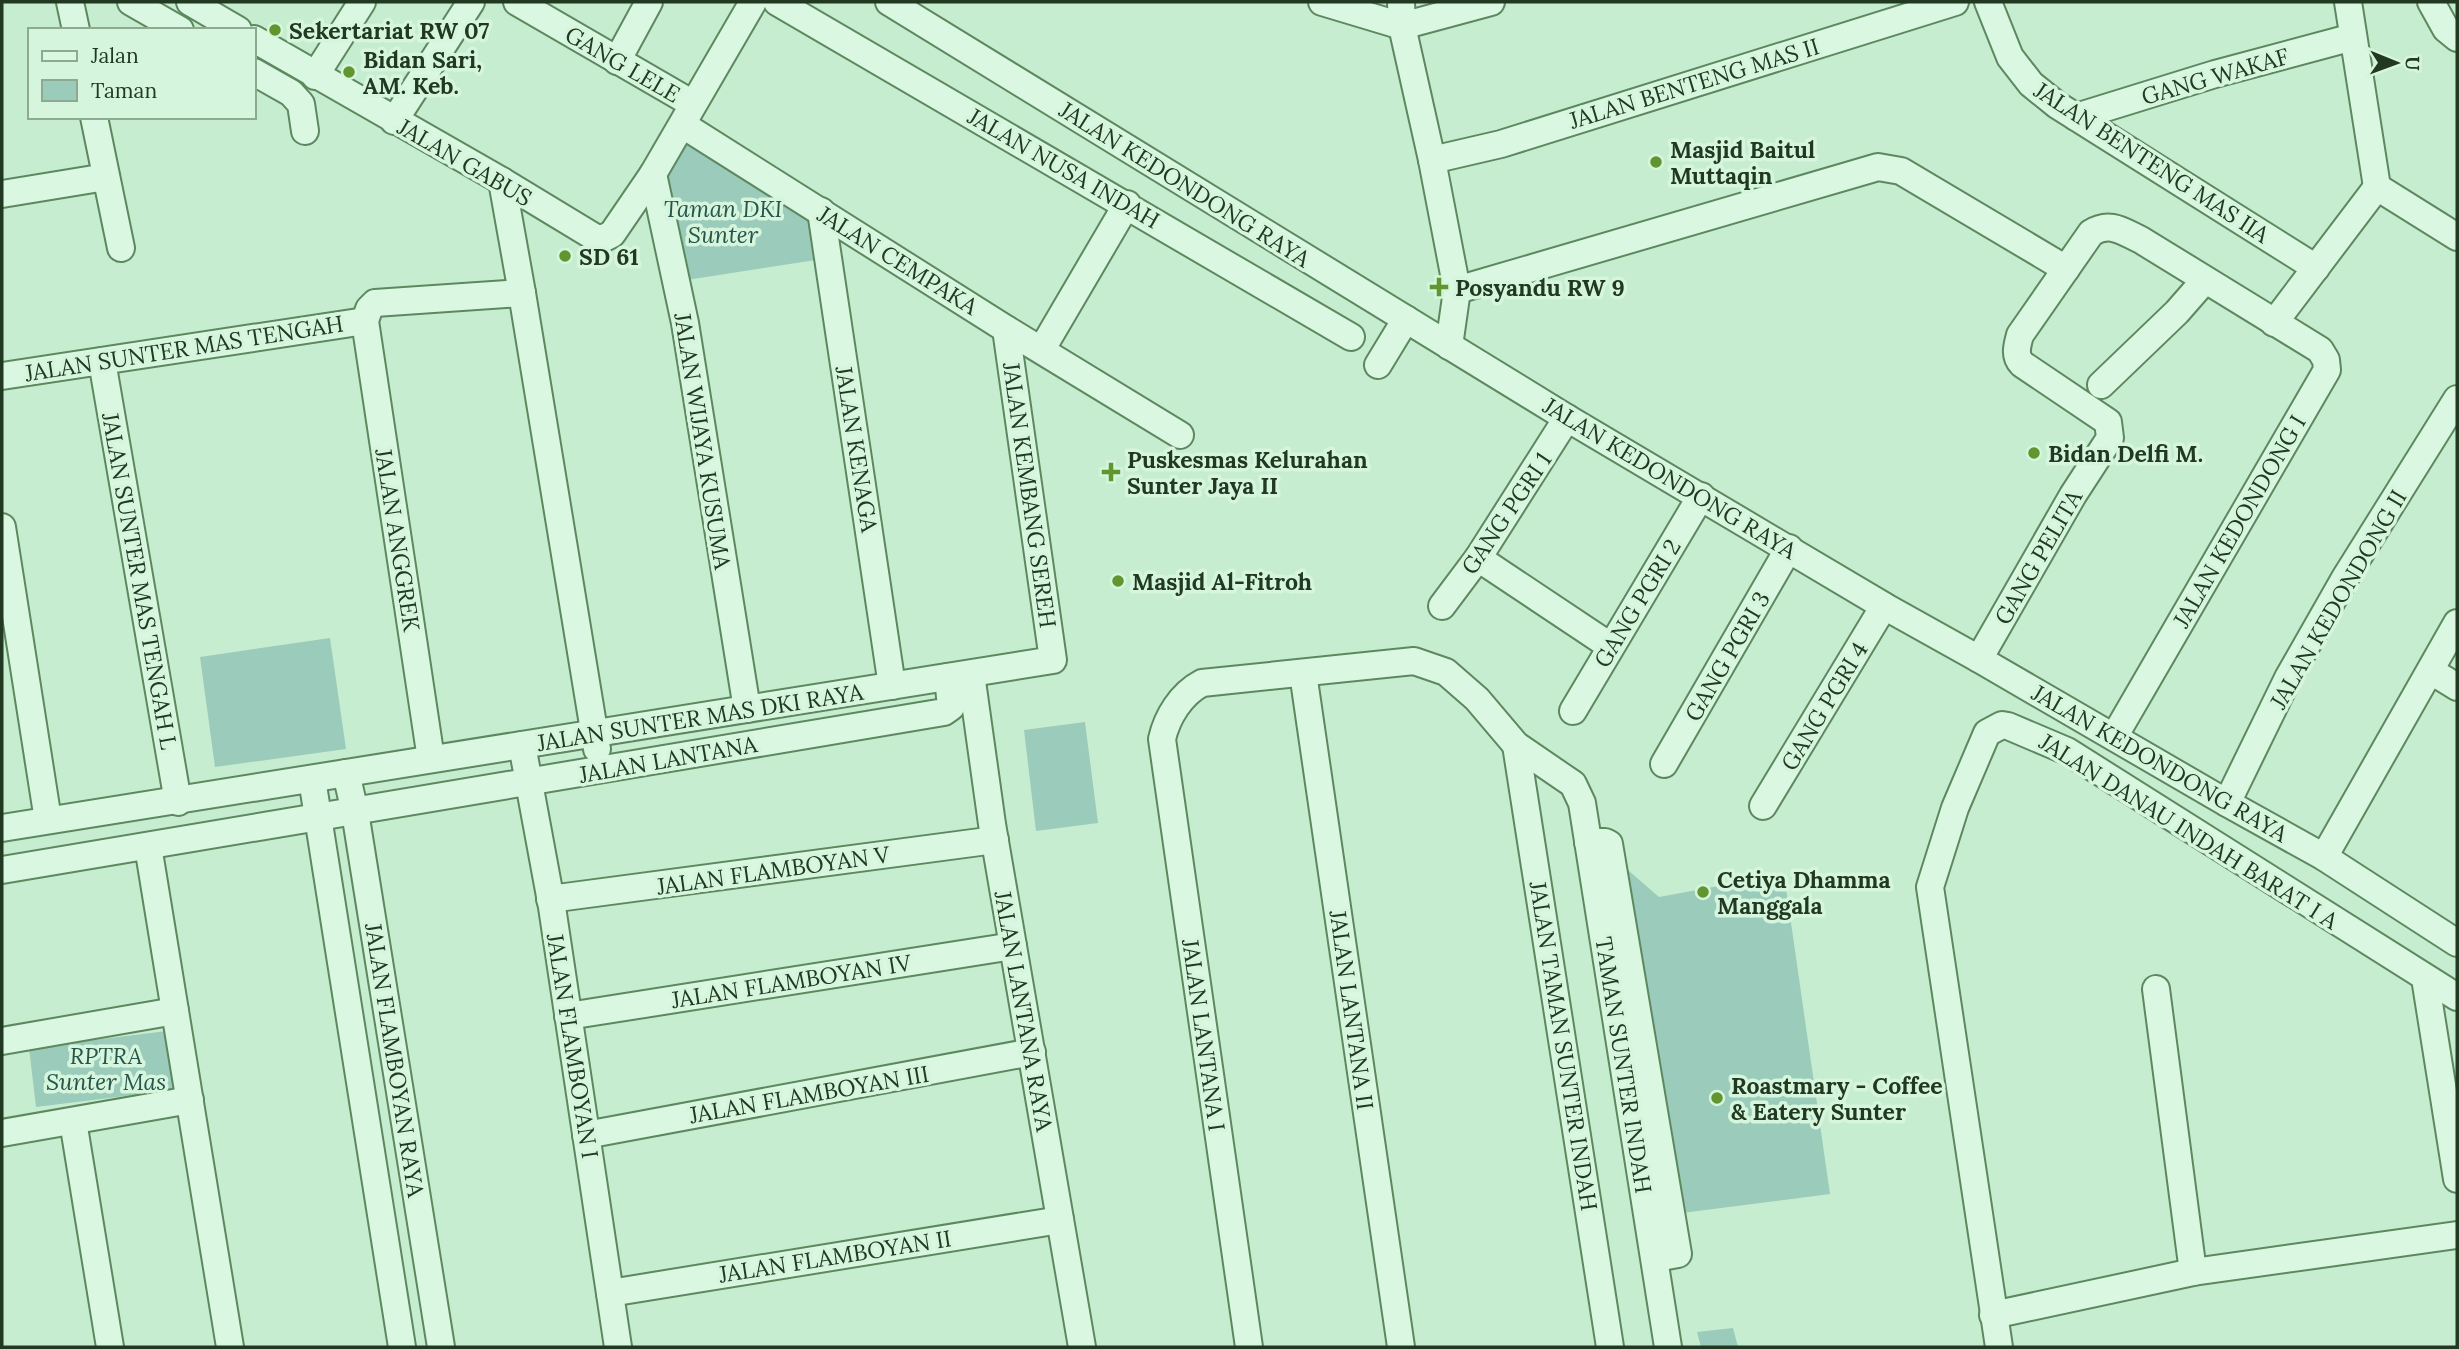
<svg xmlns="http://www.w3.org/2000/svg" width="2459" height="1349" viewBox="0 0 2459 1349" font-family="Lora,serif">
<rect width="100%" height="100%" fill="#c7edd0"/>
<g fill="#9bcbba">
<path d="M685 135 814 217 816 260 680 281 661 175Z"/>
<path d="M330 638 346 749 215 767 200 657Z"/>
<path d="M1085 722 1098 823 1036 831 1024 730Z"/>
<path d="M1614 858 1659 897 1784 874 1830 1194 1682 1213Z"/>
<path d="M175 1030 182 1089 36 1107 29 1048Z"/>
<path d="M1733 1328 1738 1347H1701L1697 1332Z"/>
</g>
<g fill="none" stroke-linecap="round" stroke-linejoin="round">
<defs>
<g id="minor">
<path d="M70 2 76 30"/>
<path d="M131 2 180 30"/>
<path d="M190 2 238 30"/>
<path d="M517 2 693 104"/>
<path d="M777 2 1351 337"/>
<path d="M889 2 1567 418 1884 606 1979 659 2227 803 2324 857 2457 943"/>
<path d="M1322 2 1402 26 1491 2"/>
<path d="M1401 2 1402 26 1432 160 1457 290 1449 346"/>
<path d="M1988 2 2010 57 2031 84 2057 105 2316 268"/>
<path d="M2348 2 2377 187 2457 237"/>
<path d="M2431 2 2446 29 2457 38"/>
<path d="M254 39 502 181 596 238H604L612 234 653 174 753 2"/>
<path d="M617 61 649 2"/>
<path d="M254 72 291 93 301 104 305 131"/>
<path d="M315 76 362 2"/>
<path d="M94 117 121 248"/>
<path d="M2076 117 2215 74 2353 37"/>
<path d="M394 121 471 2"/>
<path d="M683 125 1006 329 1180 435"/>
<path d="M1432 160 1501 144 1955 2"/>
<path d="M653 174 685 323 747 709"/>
<path d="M502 181 522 293 597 749"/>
<path d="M2 194 106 177"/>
<path d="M821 211 892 686"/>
<path d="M1457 290 1878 167 1901 171 2066 269"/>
<path d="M2274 323 2377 187"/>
<path d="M1042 349 1127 204"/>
<path d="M102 361 178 802"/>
<path d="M1378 365 1406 319"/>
<path d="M2 376 365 321"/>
<path d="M2101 385 2177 312 2205 280"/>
<path d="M2 527 48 820"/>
<path d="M1478 558 1610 646"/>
<path d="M1442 606 1478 558 1567 418"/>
<path d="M1979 659 2073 495 2110 438 2108 422 2022 364C2014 356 2017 346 2020 335L2091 233C2110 221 2122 231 2141 240L2320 350 2326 360 2327 370 2114 737"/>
<path d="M2431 671 2457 687"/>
<path d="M1303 673 1401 1347"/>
<path d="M971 674 992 824 1082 1347"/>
<path d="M1573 711 1701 496"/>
<path d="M522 745 552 907 618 1347"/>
<path d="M1516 745 1610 1347"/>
<path d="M431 759 365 321 369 309 375 303 522 293"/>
<path d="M1664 764 1789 548"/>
<path d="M346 773 355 812 441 1347"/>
<path d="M312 779 402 1347"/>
<path d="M2227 803 2288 678 2345 578 2457 399"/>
<path d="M1763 806 1884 606"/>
<path d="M2 828 1053 660 1006 329"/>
<path d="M1588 842H1605L1609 844 1678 1254 1656 1258"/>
<path d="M148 846 230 1347"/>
<path d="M2324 857 2457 623"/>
<path d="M2 870 944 712 951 707 948 677"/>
<path d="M550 899 995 840"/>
<path d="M2425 978 2457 1179"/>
<path d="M2156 989 2193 1272"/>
<path d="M568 1016 1013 946"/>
<path d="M2 1041 175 1011"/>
<path d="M73 1121 110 1347"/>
<path d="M2 1133 190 1100"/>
<path d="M586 1135 1032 1052"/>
<path d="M610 1293 1060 1220"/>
<path d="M1993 1315 2193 1272 2457 1235"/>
<path d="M1249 1347 1162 739C1167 717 1181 694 1202 683L1414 661 1446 672 1477 699 1516 745 1573 784 1582 803 1668 1347"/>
<path d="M1999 1347 1930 887 1955 808 1987 733 2002 725 2008 726 2067 751 2457 997"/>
</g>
</defs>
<use href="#minor" stroke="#5d885f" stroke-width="30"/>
<use href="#minor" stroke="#daf8e1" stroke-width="26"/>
</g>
<g fill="#60952f" stroke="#d6f5dd" stroke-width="2.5">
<circle cx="275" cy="30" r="7"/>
<circle cx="349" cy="72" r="7"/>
<circle cx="1656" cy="162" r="7"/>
<circle cx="565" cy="256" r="7"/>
<path d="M1435.5 276.5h7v7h7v7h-7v7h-7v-7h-7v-7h7z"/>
<circle cx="2034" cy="453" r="7"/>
<path d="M1107.5 461.5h7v7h7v7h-7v7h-7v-7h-7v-7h7z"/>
<circle cx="1118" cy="581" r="7"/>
<circle cx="1703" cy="892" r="7"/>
<circle cx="1717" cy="1098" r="7"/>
</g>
<g text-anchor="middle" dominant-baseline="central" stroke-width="7" stroke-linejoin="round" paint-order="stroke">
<g font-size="23" font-weight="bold" fill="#203920" stroke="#d6f5dd" text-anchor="start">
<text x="289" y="30">Sekertariat RW 07</text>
<text x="363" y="59">Bidan Sari,<tspan x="363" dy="26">AM. Keb.</tspan></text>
<text x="1670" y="149">Masjid Baitul<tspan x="1670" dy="26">Muttaqin</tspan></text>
<text x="579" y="256">SD 61</text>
<text x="1455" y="287">Posyandu RW 9</text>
<text x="2048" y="453">Bidan Delfi M.</text>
<text x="1127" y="459">Puskesmas Kelurahan<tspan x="1127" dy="26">Sunter Jaya II</tspan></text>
<text x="1132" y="581">Masjid Al-Fitroh</text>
<text x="1717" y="879">Cetiya Dhamma<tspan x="1717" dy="26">Manggala</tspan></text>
<text x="1731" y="1085">Roastmary - Coffee<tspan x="1731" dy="26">&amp; Eatery Sunter</tspan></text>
</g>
<g font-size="23" fill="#203920" stroke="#d6f5dd">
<text transform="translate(623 64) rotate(30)">GANG LELE</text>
<text transform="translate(2215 76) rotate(-16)">GANG WAKAF</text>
<text transform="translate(1694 83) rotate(-17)">JALAN BENTENG MAS II</text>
<text transform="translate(465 162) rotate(30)">JALAN GABUS</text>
<text transform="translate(2152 162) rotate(33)">JALAN BENTENG MAS IIA</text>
<text transform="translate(1064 168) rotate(30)">JALAN NUSA INDAH</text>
<text transform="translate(1185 184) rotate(32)">JALAN KEDONDONG RAYA</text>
<text transform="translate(898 260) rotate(32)">JALAN CEMPAKA</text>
<text transform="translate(184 348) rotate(-9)">JALAN SUNTER MAS TENGAH</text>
<text transform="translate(703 441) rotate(81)">JALAN WIJAYA KUSUMA</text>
<text transform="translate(857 449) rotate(81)">JALAN KENAGA</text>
<text transform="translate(1670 478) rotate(31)">JALAN KEDONDONG RAYA</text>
<text transform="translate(1030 495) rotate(82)">JALAN KEMBANG SEREH</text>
<text transform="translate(1506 513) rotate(-56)">GANG PGRI 1</text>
<text transform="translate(2239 521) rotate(-60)">JALAN KEDONDONG I</text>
<text transform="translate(398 540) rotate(81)">JALAN ANGGREK</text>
<text transform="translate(2038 557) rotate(-60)">GANG PELITA</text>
<text transform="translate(140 581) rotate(80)">JALAN SUNTER MAS TENGAH L</text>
<text transform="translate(2338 599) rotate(-60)">JALAN KEDONDONG II</text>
<text transform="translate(1637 603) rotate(-59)">GANG PGRI 2</text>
<text transform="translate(1727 656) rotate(-60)">GANG PGRI 3</text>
<text transform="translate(1824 706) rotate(-59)">GANG PGRI 4</text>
<text transform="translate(700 717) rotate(-9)">JALAN SUNTER MAS DKI RAYA</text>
<text transform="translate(668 759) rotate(-10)">JALAN LANTANA</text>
<text transform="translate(2160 763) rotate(30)">JALAN KEDONDONG RAYA</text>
<text transform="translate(2189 831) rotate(32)">JALAN DANAU INDAH BARAT I A</text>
<text transform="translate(773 870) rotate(-8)">JALAN FLAMBOYAN V</text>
<text transform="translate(791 981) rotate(-9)">JALAN FLAMBOYAN IV</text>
<text transform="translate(1352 1010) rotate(82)">JALAN LANTANA II</text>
<text transform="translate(1024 1011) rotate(80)">JALAN LANTANA RAYA</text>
<text transform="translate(1204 1035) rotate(82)">JALAN LANTANA I</text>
<text transform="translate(573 1046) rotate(81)">JALAN FLAMBOYAN I</text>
<text transform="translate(1564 1046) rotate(81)">JALAN TAMAN SUNTER INDAH</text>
<text transform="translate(395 1060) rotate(81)">JALAN FLAMBOYAN RAYA</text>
<text transform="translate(1624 1065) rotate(81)">TAMAN SUNTER INDAH</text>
<text transform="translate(809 1094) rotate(-10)">JALAN FLAMBOYAN III</text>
<text transform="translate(835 1256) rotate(-9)">JALAN FLAMBOYAN II</text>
</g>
<g font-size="23" font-style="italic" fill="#27554b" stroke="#d6f5dd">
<text x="723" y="208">Taman DKI<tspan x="723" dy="26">Sunter</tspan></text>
<text x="106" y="1055">RPTRA<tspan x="106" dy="26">Sunter Mas</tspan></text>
</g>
</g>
<rect width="2459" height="1349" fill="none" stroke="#203920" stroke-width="7"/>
<rect x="28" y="28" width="228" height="91" fill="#d6f5dd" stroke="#8daa91" stroke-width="2"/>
<rect x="42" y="51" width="35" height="10" fill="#daf8e1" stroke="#8daa91" stroke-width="2"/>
<text x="91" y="63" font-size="21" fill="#203920">Jalan</text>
<rect x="42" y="80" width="35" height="21" fill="#9bcbba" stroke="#8daa91" stroke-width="2"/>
<text x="91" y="98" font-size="21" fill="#203920">Taman</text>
<g transform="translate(2396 63) rotate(91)" stroke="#d6f5dd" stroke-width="5" paint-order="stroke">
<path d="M0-5L12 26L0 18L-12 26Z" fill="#203920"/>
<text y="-10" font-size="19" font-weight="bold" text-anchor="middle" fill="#203920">U</text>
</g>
</svg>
